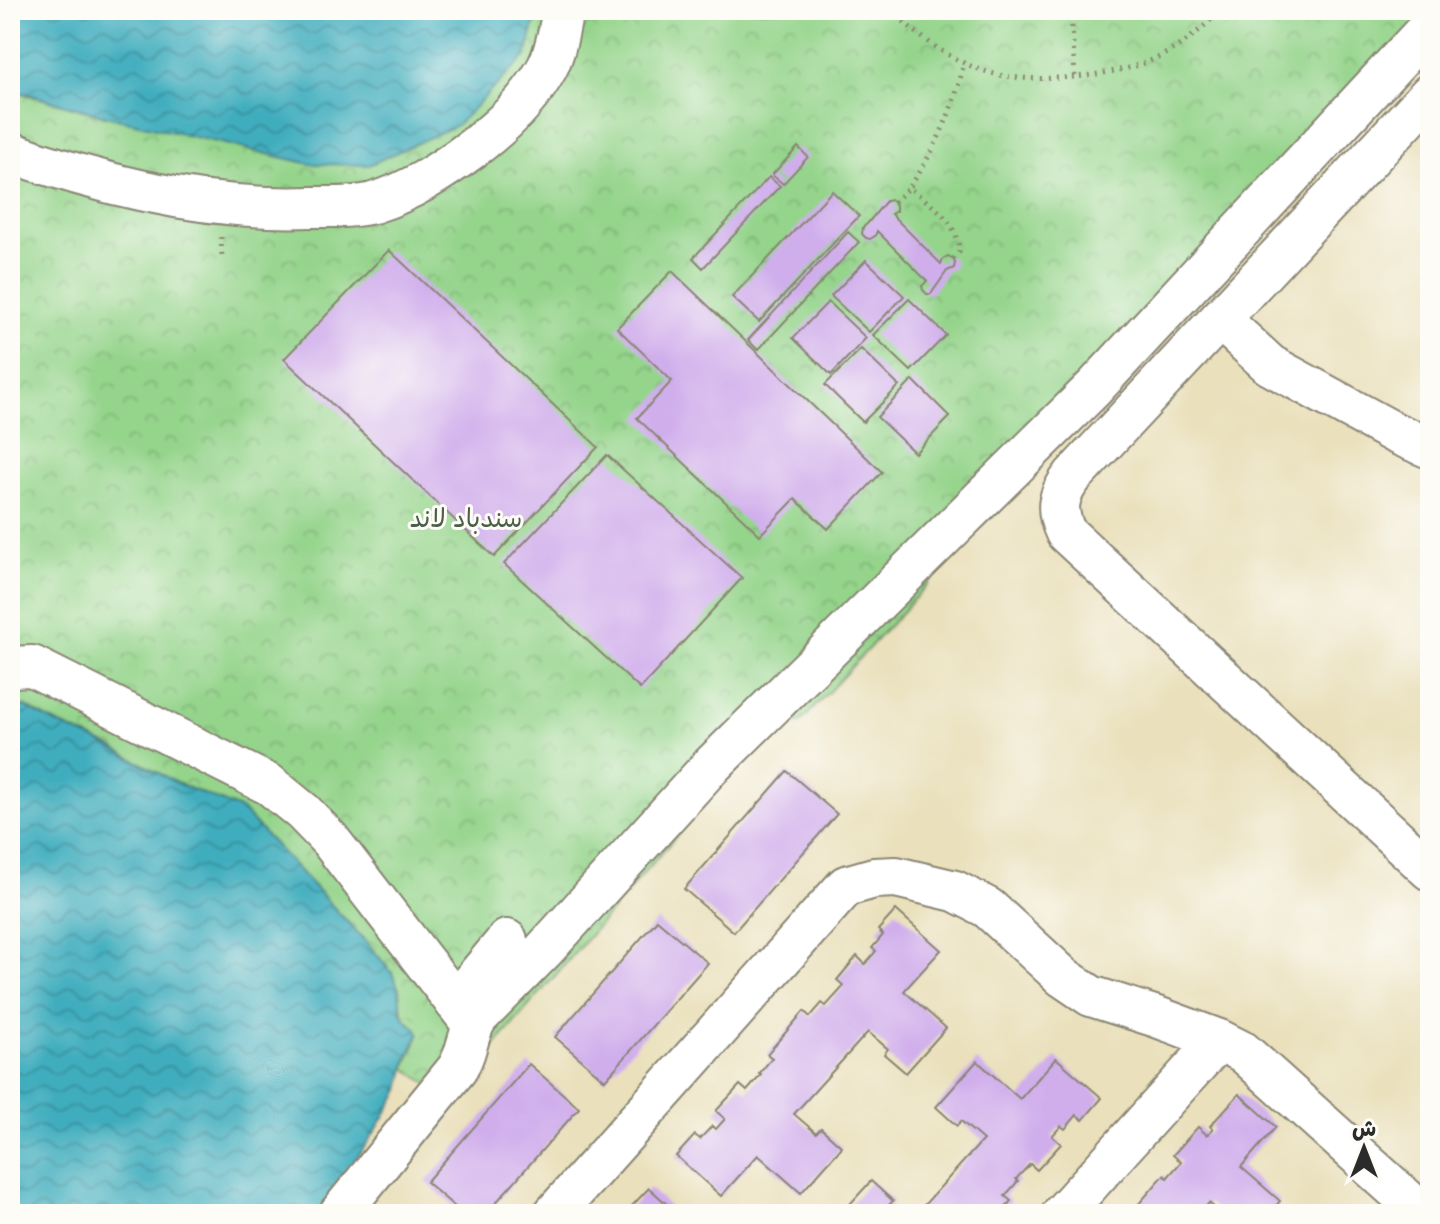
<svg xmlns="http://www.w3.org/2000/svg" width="1440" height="1224" viewBox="0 0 1440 1224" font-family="Mynerve,'Playpen Sans Arabic',sans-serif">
<defs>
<pattern id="park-crowns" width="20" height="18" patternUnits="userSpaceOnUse" patternTransform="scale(2)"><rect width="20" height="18" fill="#94d48b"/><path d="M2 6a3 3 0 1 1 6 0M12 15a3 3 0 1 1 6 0" fill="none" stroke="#80b678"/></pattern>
<pattern id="water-waves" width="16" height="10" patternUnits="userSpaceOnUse" patternTransform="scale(2)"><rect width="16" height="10" fill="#3fadbe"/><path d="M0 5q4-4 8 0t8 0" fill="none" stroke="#358d9b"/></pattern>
</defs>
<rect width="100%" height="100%" fill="#fdfcf7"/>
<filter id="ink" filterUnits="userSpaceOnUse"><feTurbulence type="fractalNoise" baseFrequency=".0125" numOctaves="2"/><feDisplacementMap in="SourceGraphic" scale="16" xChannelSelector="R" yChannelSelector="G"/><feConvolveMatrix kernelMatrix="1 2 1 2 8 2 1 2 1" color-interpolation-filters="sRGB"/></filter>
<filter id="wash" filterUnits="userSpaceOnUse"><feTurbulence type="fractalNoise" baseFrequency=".006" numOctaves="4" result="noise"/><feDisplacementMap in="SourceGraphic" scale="32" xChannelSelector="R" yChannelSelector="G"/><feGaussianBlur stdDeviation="1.8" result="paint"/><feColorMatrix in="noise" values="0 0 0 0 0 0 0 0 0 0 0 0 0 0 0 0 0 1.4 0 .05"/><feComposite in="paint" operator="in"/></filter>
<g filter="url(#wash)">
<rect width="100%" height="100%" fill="#eae0bc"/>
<path fill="url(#park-crowns)" stroke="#60805b" stroke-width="2" d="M538 10H1430V37L800 723 786 722 761 738 449 1098 405 1068 416 1043 417 1029 405 1019 392 973 369 945 242 810 175 782 113 748 56 723 24 706 10 707V90L109 117 526 56Z"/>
<g fill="url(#water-waves)" stroke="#356c74" stroke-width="2">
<path d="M10 10H538L526 56 457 125 369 165 310 164 109 117 10 89Z"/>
<path d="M24 706 56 723 113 748 175 782 242 810 369 945 392 973 399 989 401 1009 405 1019 417 1029 419 1034 407 1060 400 1090 378 1127 319 1214H10V707Z"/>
</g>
<g id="blocks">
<g fill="#d0aeec">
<path d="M798 147 808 157 783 184 772 175Z"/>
<path d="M769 177 780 186 703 268 693 258Z"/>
<path d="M832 191 859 216 759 322 732 297Z"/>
<path d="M891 200 896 206V211L891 214 941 264 943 259 948 256 953 259 955 263 954 268 947 271 931 294H927L923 290 922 286 927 281 877 231 875 236 870 239 866 238 862 234 863 227 867 224 886 201Z"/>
<path d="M848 232 859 242 758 350 748 340Z"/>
<path d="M389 250 598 447 494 557 284 359Z"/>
<path d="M866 260 904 296 869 332 831 296Z"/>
<path d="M672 271 882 472 828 529 795 499 760 535 637 418 672 381 617 328Z"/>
<path d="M909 299 946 335 911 371 873 335Z"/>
<path d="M828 302 866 338 831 375 793 338Z"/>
<path d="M861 349 899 386 863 422 825 385Z"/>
<path d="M913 380 950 417 915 453 877 417Z"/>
<path d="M607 455 742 578 640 689 504 564Z"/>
<path d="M787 771 837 814 734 932 684 889Z"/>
<path d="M896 910 941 950 904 991 946 1028 906 1073 884 1054 888 1049 868 1032 794 1114 816 1133 821 1128 842 1147 801 1193 758 1155 721 1196 676 1156 695 1135 700 1139 712 1126 716 1129 725 1119 716 1111 740 1085 747 1091 761 1075 759 1074 772 1058 767 1054 804 1011 810 1017 822 1003 826 1006 844 986 837 980 857 956 865 964 876 951 872 948 883 935 878 930Z"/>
<path d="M657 920 708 963 605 1080 555 1037Z"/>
<path d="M1056 1058 1102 1098 1083 1120 1077 1115 1065 1129 1061 1126 1052 1136 1061 1144 1037 1170 1030 1164 1016 1179 1018 1181 1005 1196 1011 1201 999 1214H916L983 1140 961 1121 957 1126 936 1107 977 1061 1020 1099Z"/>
<path d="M529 1064 579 1108 486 1214H463L426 1182Z"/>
<path d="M1239 1094 1276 1127 1241 1167 1280 1201 1269 1214H1222L1209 1203 1199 1214H1130L1164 1175 1167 1178 1181 1162 1173 1155 1198 1127 1207 1135 1213 1129 1210 1126Z"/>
<path d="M871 1181 893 1201 889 1205 899 1214H841Z"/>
<path d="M649 1188 678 1214H637L630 1208Z"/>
</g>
</g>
</g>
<g filter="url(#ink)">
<use href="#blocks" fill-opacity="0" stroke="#8a8674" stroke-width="2"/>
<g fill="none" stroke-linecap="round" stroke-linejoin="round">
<defs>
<g id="minor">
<path d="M1430 94 1073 476C1057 496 1055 510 1066 533L1430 870"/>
<path d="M10 152C107 187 209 211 312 207 332 207 354 208 373 203 410 192 442 171 473 148 501 127 530 100 547 68 556 51 559 29 563 10"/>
<path d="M1220 319 1270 365 1395 433 1430 448"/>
<path d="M10 667 32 666 270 785 303 812 330 840 473 1025"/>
<path d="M455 1002 507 940"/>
<path d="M339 1214 457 1069C468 1052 467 1033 478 1017L544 950 710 767 1094 388 1430 26"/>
<path d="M554 1214 846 886 874 878 896 877 955 891 988 908 1063 977 1091 996 1157 1017 1219 1040 1243 1052 1423 1214"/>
<path d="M1062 1214 1219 1040"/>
</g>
</defs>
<use href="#minor" stroke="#8a8674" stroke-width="44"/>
<g stroke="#8a8674" stroke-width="5" stroke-dasharray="2 6" stroke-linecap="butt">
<path d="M892 10C923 42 966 72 1012 77 1032 80 1054 78 1075 77"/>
<path d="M1071 10 1075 77C1142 69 1172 59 1221 10"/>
<path d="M894 202 909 188"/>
<path d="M221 237 222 257"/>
<path d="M953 259 959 252C959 222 931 204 909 188 935 151 955 107 964 62"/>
</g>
<use href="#minor" stroke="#fff" stroke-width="40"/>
</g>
</g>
<g text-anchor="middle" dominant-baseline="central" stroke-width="6" stroke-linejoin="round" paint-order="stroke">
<g font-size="26" fill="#4a5e48" stroke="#fdfcf7">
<text x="466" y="520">سندباد لاند</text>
</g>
</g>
<rect width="1440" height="1224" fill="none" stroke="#fdfcf7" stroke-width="40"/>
<g transform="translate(1364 1148)" stroke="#fdfcf7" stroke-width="6" paint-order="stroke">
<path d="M0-6L14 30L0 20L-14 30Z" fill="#2b2b2b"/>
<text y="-12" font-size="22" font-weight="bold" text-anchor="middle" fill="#2b2b2b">ش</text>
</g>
</svg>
